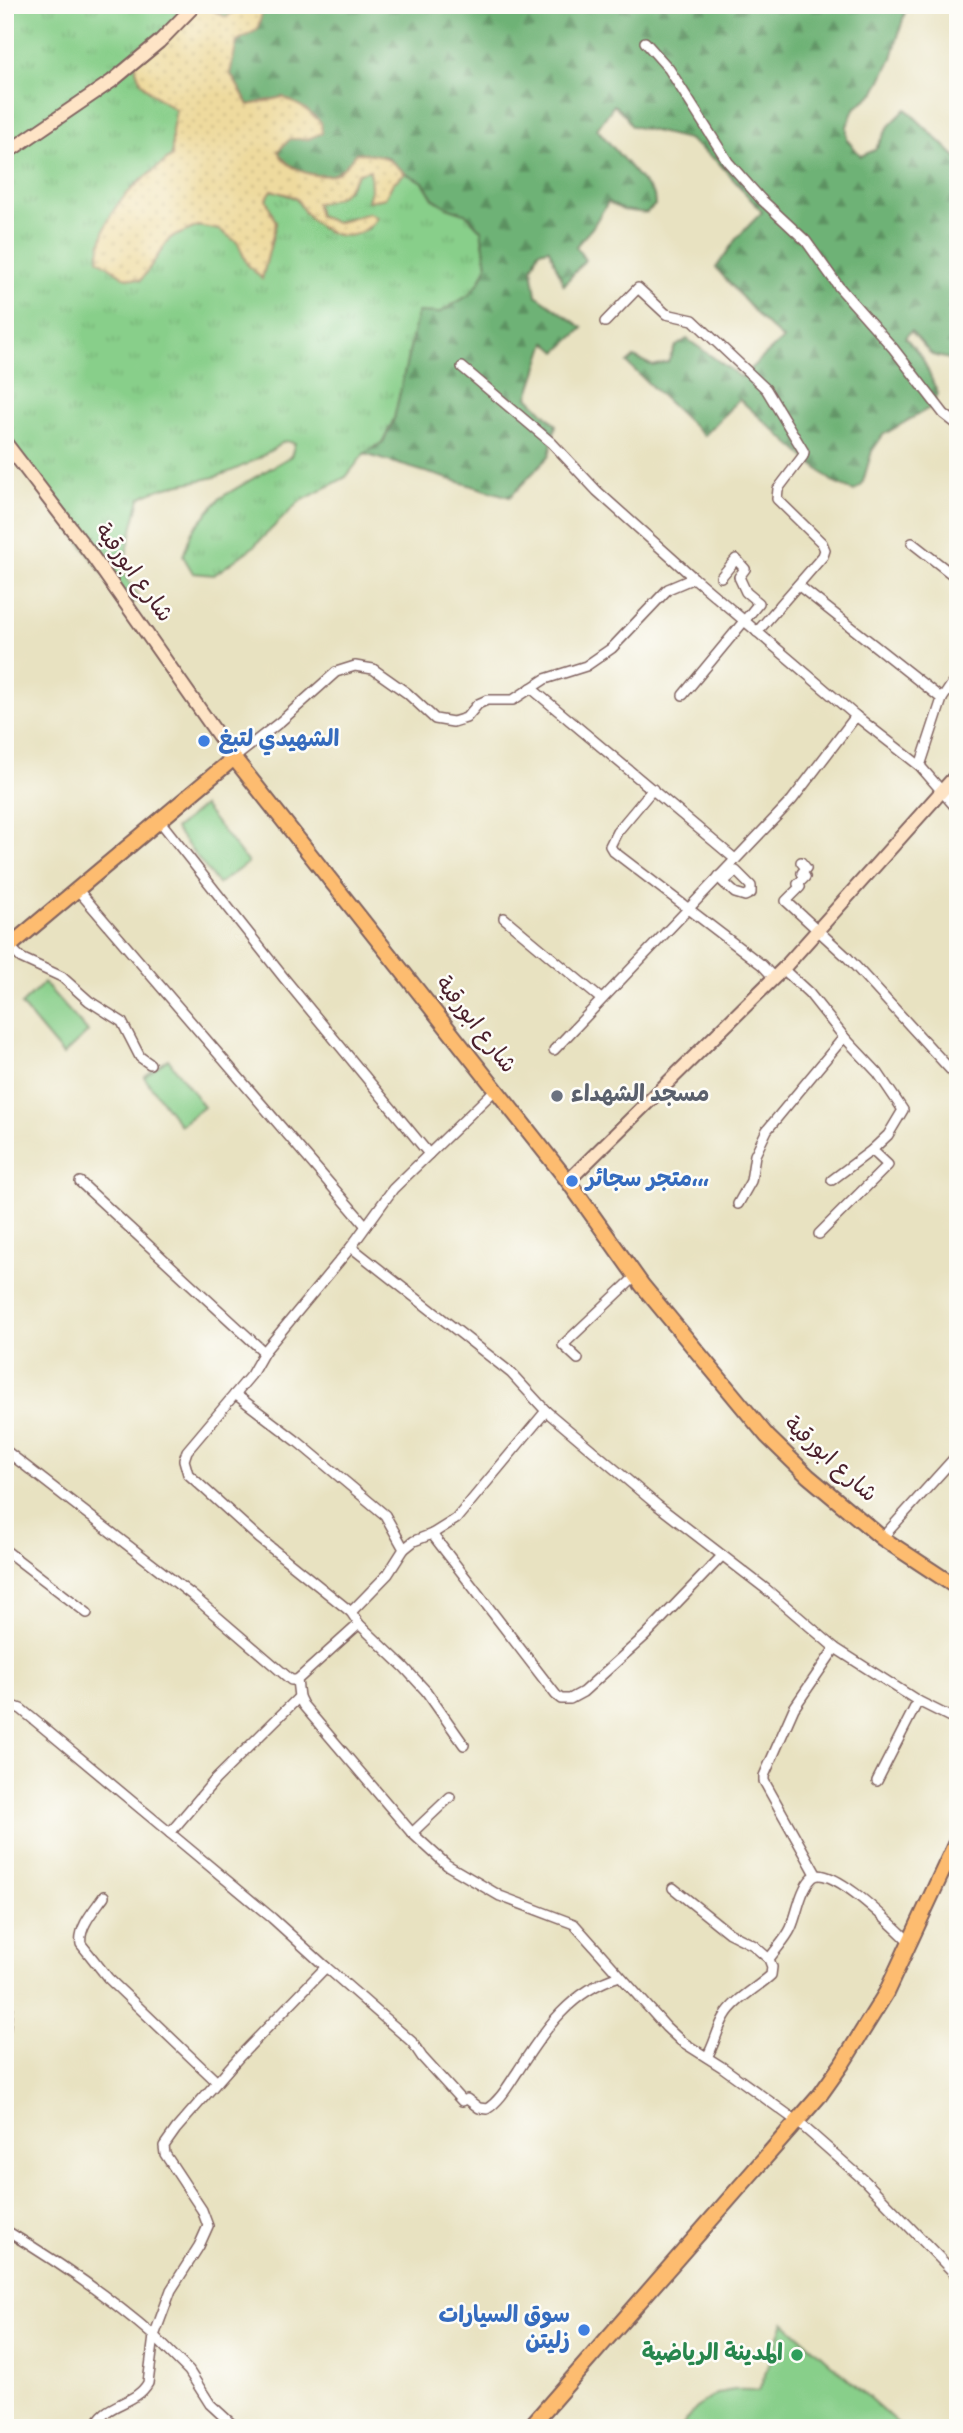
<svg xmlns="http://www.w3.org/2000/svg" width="963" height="2433" viewBox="0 0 963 2433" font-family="'Gochi Hand','Playpen Sans Arabic',sans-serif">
<defs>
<pattern id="grass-tufts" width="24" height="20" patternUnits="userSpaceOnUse" patternTransform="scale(1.75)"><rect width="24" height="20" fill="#88cf8a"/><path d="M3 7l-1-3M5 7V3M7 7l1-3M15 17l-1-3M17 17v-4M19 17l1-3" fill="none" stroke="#77b177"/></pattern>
<pattern id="forest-firs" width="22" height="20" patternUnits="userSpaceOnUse" patternTransform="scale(1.75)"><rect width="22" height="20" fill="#6eb276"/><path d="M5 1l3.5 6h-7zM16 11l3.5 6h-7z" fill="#5c9061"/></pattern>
<pattern id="sand-dots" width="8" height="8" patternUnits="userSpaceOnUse" patternTransform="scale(1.75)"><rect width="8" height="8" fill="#eeda9e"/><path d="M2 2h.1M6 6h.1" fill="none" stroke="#cebb88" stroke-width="1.8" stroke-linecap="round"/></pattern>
</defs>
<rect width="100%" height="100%" fill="#fdfcf7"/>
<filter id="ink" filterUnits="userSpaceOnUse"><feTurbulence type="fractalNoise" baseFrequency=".0143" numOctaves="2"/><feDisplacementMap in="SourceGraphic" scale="14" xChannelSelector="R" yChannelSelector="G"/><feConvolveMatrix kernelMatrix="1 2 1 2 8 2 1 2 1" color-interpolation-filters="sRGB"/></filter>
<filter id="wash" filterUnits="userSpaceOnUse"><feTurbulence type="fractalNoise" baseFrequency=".00686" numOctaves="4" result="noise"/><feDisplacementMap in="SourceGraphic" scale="28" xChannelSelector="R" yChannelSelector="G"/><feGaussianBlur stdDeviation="1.57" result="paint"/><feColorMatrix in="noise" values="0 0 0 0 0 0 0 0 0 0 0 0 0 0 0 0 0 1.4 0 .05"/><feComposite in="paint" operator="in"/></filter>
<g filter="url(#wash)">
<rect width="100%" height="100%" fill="#e8e2c1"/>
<g fill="url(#grass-tufts)" stroke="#69775a" stroke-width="2">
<path d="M5 5H188L135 62C137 87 156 97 176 110L172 131V156L131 188 141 280 170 238 198 226 220 230 238 243 247 264 262 278 276 223 266 199 272 190 295 198 307 215 322 229H368L377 217H351L336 223 319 216 316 204 348 190 358 173 371 170V190L368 201 385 198 393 183 405 173 423 182 433 199 447 207 465 213 481 230 487 265 480 281 469 295 439 313H418L394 419 383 442 364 454 346 477 299 502 253 547 214 575 193 573 183 556 192 531 220 498 291 456 295 443 285 441C264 456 242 468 218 476 192 484 162 484 140 498L122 571 138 596 129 608 5 442V145L8 132 5 134Z"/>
<path d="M214 5H243L226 17 212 10Z"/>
</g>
<path fill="url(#forest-firs)" stroke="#5c6850" stroke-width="2" d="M261 5H907L892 58 875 92 854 109 847 126V140L861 156 875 150 889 126 906 109 958 159V361L932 355 911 331 905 337 922 357 938 394 931 407 883 435 872 451 862 485 854 491 834 483 739 399 704 436 627 363 634 357 653 366 668 362 675 347 687 339 741 377 783 339 761 319 716 268 736 239 762 212 719 163 688 139 631 126 625 115 614 105 597 129 654 195 655 205 646 213 623 210 608 202 592 228 576 246 585 260 564 285 549 249 539 251 532 268 536 295 583 328 557 352 546 342 528 397 556 425 549 456 510 497 364 454 383 442 394 419 418 312 439 313 469 295 480 281 487 265 481 230 465 213 447 207 433 198 423 182 405 173 387 157 356 153C350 161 342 173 331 175 311 178 287 168 277 152L290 138 308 139 283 97 249 105 230 73 236 41 264 8Z"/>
<path fill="url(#sand-dots)" stroke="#9c7c64" stroke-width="2" d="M188 5H214L212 10 226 17 243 5 264 7 257 30 237 41 230 73 249 105 283 97 304 108 321 122 322 133 308 139H290L278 151C286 168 311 178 331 175 342 173 349 161 356 153 381 153 387 157 405 173L393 183 385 198 368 201 371 190 370 170 358 173C345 195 341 198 316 204L319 216 336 223 369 213 377 218C357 245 328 239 307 215 302 210 300 201 294 197 288 194 279 193 272 190L266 199 276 223 262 279 247 264 238 243 220 230 198 226 170 238 141 280 124 277 98 259C106 201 130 191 172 156V131L176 110C156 97 137 87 135 62Z"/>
<g fill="#88cf8a" stroke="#69775a" stroke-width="2">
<path d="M203 806 248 863 218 884 175 829Z"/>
<path d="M44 983 88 1032 63 1055 21 1005Z"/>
<path d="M168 1059 204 1107 180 1125 144 1077Z"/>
<path d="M784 2322 903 2428H681C702 2396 721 2386 759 2391Z"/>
</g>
</g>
<g filter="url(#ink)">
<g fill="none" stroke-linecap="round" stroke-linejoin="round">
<defs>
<g id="minor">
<path d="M645 42 669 69 728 162 761 199 806 241 839 287 893 348 944 414 958 425"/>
<path d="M605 322 638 288 666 314 693 320 766 389 804 452 803 456 778 489 777 499 822 543 825 550 823 556 757 632"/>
<path d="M462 367 552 443 597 491 694 578 856 716 920 766 958 810"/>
<path d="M912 543 958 579"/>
<path d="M798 585 942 699"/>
<path d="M531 688 735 859"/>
<path d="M683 695 759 603 746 592 739 577 745 569 736 559 721 577"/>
<path d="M234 758 280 722 336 672 355 666 373 669 407 693 435 719 453 722 466 718 478 704 487 700H513L545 679 586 666 612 648 668 589 694 578"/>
<path d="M920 766 942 699 958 675"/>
<path d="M653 789 617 832 610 846 613 851 762 965 774 978"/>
<path d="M159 820 284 978 429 1154"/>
<path d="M801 862 806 868 802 873 805 877 798 884 800 887 786 901 848 958 958 1078"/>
<path d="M719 876 723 882 736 871 751 886V893L745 896 735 893 723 882"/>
<path d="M77 889 366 1226"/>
<path d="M504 918 601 999"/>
<path d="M10 947 21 958 62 977 89 1001 122 1022 140 1057 150 1064"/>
<path d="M783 969 809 993 844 1037 878 1073 903 1110 888 1135 872 1150 888 1165 819 1234"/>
<path d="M554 1050 792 800 856 716"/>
<path d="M495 1090 393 1189 351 1247 264 1352 251 1375 235 1394 298 1442 385 1515 404 1549 388 1574 351 1612 359 1624 297 1680 299 1697 303 1705 412 1833 447 1865 500 1896 574 1924 666 2027 681 2041 722 2067 798 2122 865 2181 958 2277"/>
<path d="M832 1180 872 1150"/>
<path d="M80 1182 264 1352"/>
<path d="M738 1204 751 1181 755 1155 767 1130 844 1037"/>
<path d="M351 1247 511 1373 546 1411 657 1505 766 1589 835 1648 918 1701 958 1721"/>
<path d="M578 1359 563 1345 636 1276"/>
<path d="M235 1394 187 1451 184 1460 188 1474 259 1538 351 1612"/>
<path d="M5 1450 192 1595 291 1680H297"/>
<path d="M432 1534 556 1695 561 1699H570L583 1692 645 1636 722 1556"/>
<path d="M882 1538 958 1454"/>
<path d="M404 1549 414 1541 432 1534 456 1519 546 1411"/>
<path d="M5 1550 87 1613"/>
<path d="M359 1624 404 1667 426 1691 464 1745"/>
<path d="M299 1697 215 1780 170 1833 272 1918 326 1967"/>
<path d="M5 1703 21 1709 170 1833"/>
<path d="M877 1781 918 1701"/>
<path d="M412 1833 450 1797"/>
<path d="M816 1874 764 1781V1776L794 1708 835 1648"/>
<path d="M673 1888 729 1933 753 1945 769 1959 772 1967 771 1975C757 1988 734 2000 725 2016 717 2029 715 2044 707 2057"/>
<path d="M104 1896C95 1909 78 1927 81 1944L108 1978 217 2082"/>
<path d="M769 1959C776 1949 786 1939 791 1928 798 1912 800 1890 812 1878 828 1860 896 1929 910 1942"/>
<path d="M5 2032 8 2002"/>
<path d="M5 2230C57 2261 108 2296 154 2336L148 2383C135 2406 103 2402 95 2428"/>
<path d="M236 2428 210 2404 189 2371 154 2336 171 2290 199 2246 208 2226 202 2210 165 2154 164 2146 176 2129 240 2056 326 1967 412 2042 422 2057 462 2101 467 2099 479 2108 487 2109C501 2100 509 2084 518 2071 544 2030 571 1990 620 1976"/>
</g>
<g id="secondary">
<path d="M5 154 112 81 159 42 195 5"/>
<path d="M5 442 93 557 234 758"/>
<path d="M568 1181 783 969 958 773"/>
</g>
<g id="primary">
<path d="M5 950 234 758 568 1181 642 1285 767 1436 808 1476 882 1538 958 1588"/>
<path d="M529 2428 820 2095 842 2064 886 1993 958 1838"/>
</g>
</defs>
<use href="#minor" stroke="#816360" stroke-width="12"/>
<use href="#secondary" stroke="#816360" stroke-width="16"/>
<use href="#primary" stroke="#816360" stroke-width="18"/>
<use href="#minor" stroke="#fff" stroke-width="9"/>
<use href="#secondary" stroke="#fee4c6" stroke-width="12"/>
<use href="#primary" stroke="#fdbc70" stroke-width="14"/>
</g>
</g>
<g fill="#3f7fe0" stroke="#fdfcf7" stroke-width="2.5">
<circle cx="204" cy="741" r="7"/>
<circle cx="572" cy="1181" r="7"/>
<circle cx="584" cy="2330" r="7"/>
</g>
<circle fill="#6b7280" stroke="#fdfcf7" stroke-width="2.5" cx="557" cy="1096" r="7"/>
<circle fill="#2e9e5b" stroke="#fdfcf7" stroke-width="2.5" cx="797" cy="2355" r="7"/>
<g text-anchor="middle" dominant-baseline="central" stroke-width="5" stroke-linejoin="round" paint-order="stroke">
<g font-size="23" fill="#4a1f2b" stroke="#fdfcf7">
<text transform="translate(132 574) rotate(54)">شارع ابورقية</text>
<text transform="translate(474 1026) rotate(52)">شارع ابورقية</text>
<text transform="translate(829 1461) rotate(42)">شارع ابورقية</text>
</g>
<g font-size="23" font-weight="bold" fill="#366cbe" stroke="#fdfcf7" text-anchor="start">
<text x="218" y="741">الشهيدي لتبغ</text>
<text x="586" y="1181">متجر سجائر،،،</text>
<text x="570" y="2317" text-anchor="end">سوق السيارات<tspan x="570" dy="26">زليتن</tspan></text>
</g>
<g font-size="23" font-weight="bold" fill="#5b616d" stroke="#fdfcf7" text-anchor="start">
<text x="571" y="1096">مسجد الشهداء</text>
</g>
<g font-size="23" font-weight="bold" fill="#27864d" stroke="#fdfcf7" text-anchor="end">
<text x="783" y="2355">المدينة الرياضية</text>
</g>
</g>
<rect width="963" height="2433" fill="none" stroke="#fdfcf7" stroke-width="28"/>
</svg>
